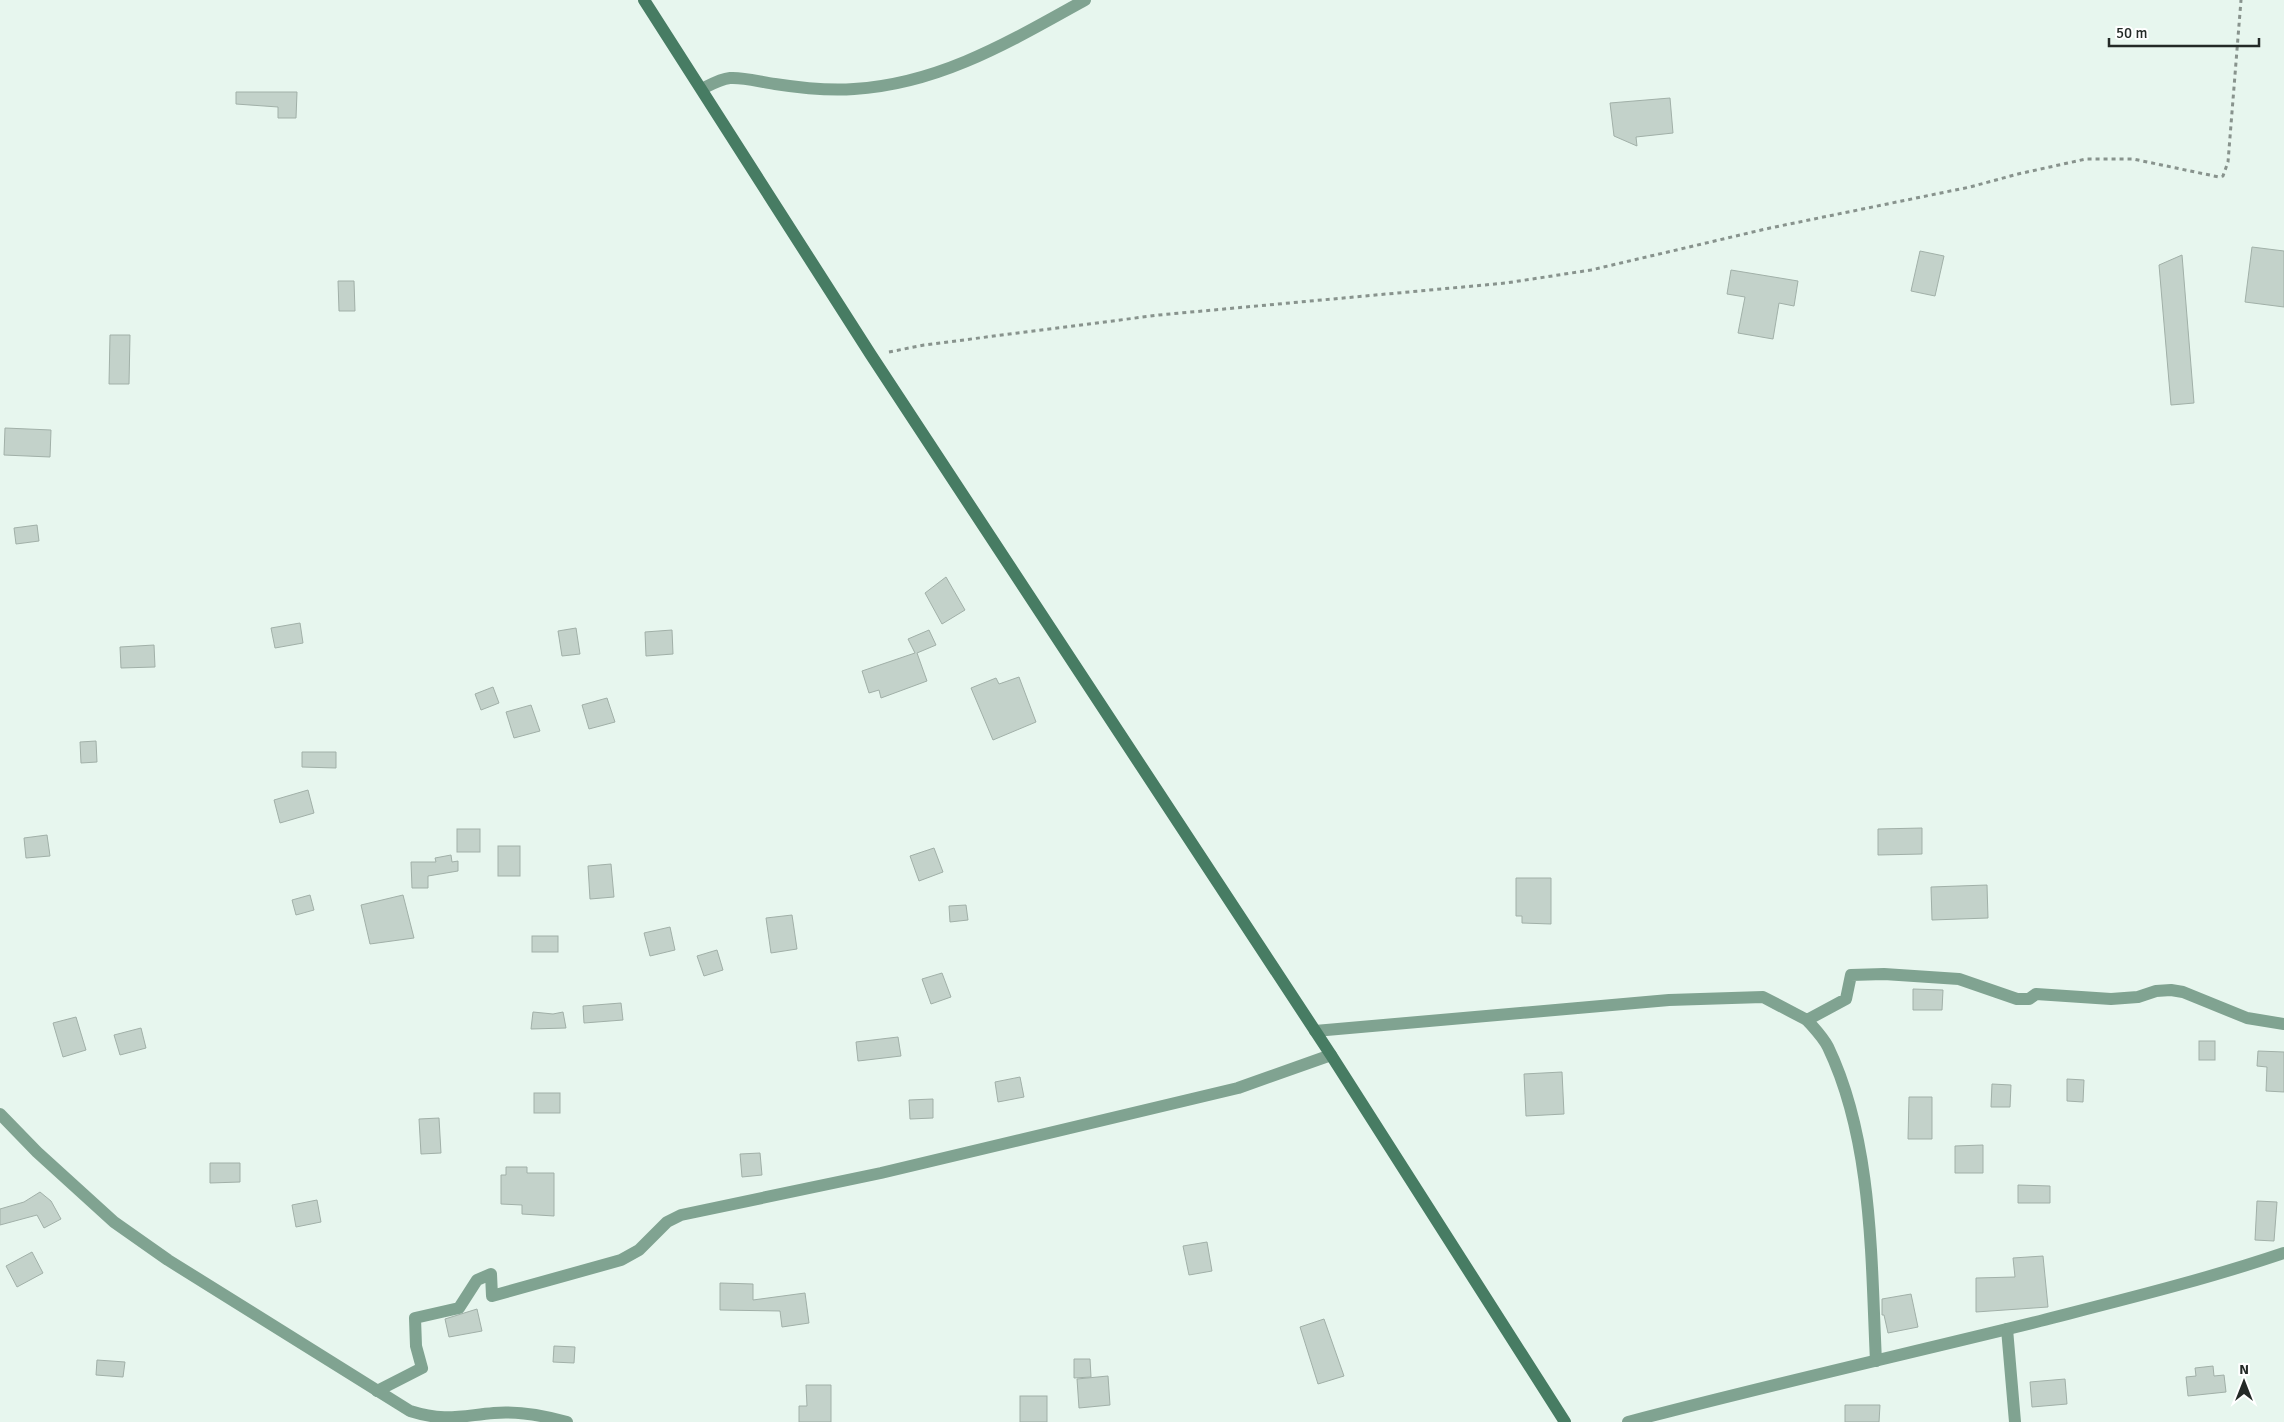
<svg xmlns="http://www.w3.org/2000/svg" width="2284" height="1422" viewBox="0 0 2284 1422" font-family="Signika,sans-serif">
<rect width="100%" height="100%" fill="#e7f6ee"/>
<g fill="#c3d2ca" stroke="#a1b0a8">
<path d="M236 92H297L296 118H278V107L236 104Z"/>
<path d="M1670 98 1673 133 1636 137 1637 146 1614 136 1610 103Z"/>
<path d="M2252 247 2284 251V307L2245 302Z"/>
<path d="M1920 251 1944 256 1935 296 1911 291Z"/>
<path d="M2182 255 2194 403 2171 405 2159 265Z"/>
<path d="M1731 270 1798 281 1794 306 1779 303 1773 339 1738 333 1745 297 1727 294Z"/>
<path d="M338 281H354L355 311H339Z"/>
<path d="M110 335H130L129 384H109Z"/>
<path d="M5 428 51 430 50 457 4 455Z"/>
<path d="M37 525 39 541 16 544 14 528Z"/>
<path d="M946 577 965 610 942 624 925 593Z"/>
<path d="M300 623 303 643 275 648 271 628Z"/>
<path d="M576 628 580 654 562 656 558 631Z"/>
<path d="M672 630 673 654 646 656 645 632Z"/>
<path d="M929 630 936 645 917 653 927 681 881 698 879 690 869 693 862 671 915 653 908 639Z"/>
<path d="M154 645 155 667 121 668 120 647Z"/>
<path d="M1019 677 1036 722 993 740 971 688 996 678 999 684Z"/>
<path d="M493 687 499 703 481 710 475 694Z"/>
<path d="M607 698 615 722 589 729 582 705Z"/>
<path d="M531 705 540 731 514 738 506 712Z"/>
<path d="M96 741 97 762 81 763 80 742Z"/>
<path d="M302 752H336V768L302 767Z"/>
<path d="M308 790 314 813 280 823 274 800Z"/>
<path d="M1922 828V854L1878 855V829Z"/>
<rect x="457" y="829" width="23" height="23"/>
<path d="M47 835 50 856 26 858 24 838Z"/>
<rect x="498" y="846" width="22" height="30"/>
<path d="M934 848 943 872 919 881 910 856Z"/>
<path d="M451 855 452 862 458 861V871L428 876V888H412L411 862H436L435 858Z"/>
<path d="M611 864 614 897 590 899 588 866Z"/>
<path d="M1516 878H1551V924L1522 923V916H1516Z"/>
<path d="M1987 885 1988 918 1932 920 1931 887Z"/>
<path d="M310 895 314 910 296 915 292 900Z"/>
<path d="M403 895 414 938 370 944 361 905Z"/>
<path d="M966 905 968 920 950 922 949 906Z"/>
<path d="M792 915 797 949 771 953 766 918Z"/>
<path d="M670 927 675 950 650 956 644 933Z"/>
<rect x="532" y="936" width="26" height="16"/>
<path d="M717 950 723 970 704 976 697 956Z"/>
<path d="M942 973 951 997 931 1004 922 979Z"/>
<path d="M1913 989 1943 990 1942 1010H1913Z"/>
<path d="M621 1003 623 1020 584 1023 583 1006Z"/>
<path d="M533 1012 553 1014 563 1012 566 1028 531 1029Z"/>
<path d="M76 1017 86 1050 63 1057 53 1023Z"/>
<path d="M141 1028 146 1048 120 1055 114 1035Z"/>
<path d="M898 1037 901 1056 858 1061 856 1042Z"/>
<rect x="2199" y="1041" width="16" height="19"/>
<path d="M2258 1051 2284 1052V1092L2266 1091 2267 1067 2257 1066Z"/>
<path d="M1562 1072 1564 1114 1526 1116 1524 1074Z"/>
<path d="M1020 1077 1024 1097 998 1102 995 1082Z"/>
<path d="M2067 1079 2084 1080 2083 1102 2067 1101Z"/>
<path d="M1992 1084 2011 1085 2010 1107H1991Z"/>
<rect x="534" y="1093" width="26" height="20"/>
<path d="M1909 1097H1932V1139H1908Z"/>
<path d="M933 1099V1118L910 1119 909 1100Z"/>
<path d="M439 1118 441 1153 421 1154 419 1119Z"/>
<path d="M1983 1145V1173H1955V1146Z"/>
<path d="M760 1153 762 1175 742 1177 740 1154Z"/>
<path d="M210 1163H240V1182L210 1183Z"/>
<path d="M506 1167H527V1173H554V1216L522 1214V1205L501 1204V1175H506Z"/>
<path d="M2018 1185 2050 1186V1203H2018Z"/>
<path d="M40 1192 51 1201 61 1219 44 1228 37 1215 0 1225V1209L24 1202Z"/>
<path d="M317 1200 321 1222 296 1227 292 1205Z"/>
<path d="M2257 1201 2277 1202 2274 1241 2255 1240Z"/>
<path d="M1207 1242 1212 1271 1189 1275 1183 1246Z"/>
<path d="M32 1252 43 1273 17 1287 6 1266Z"/>
<path d="M2043 1256 2048 1307 1976 1312V1278L2015 1277 2013 1258Z"/>
<path d="M720 1283 753 1284V1300L805 1293 809 1323 782 1327 780 1311 720 1310Z"/>
<path d="M1911 1294 1918 1327 1888 1333 1884 1315H1882V1299Z"/>
<path d="M477 1309 482 1331 449 1337 445 1319Z"/>
<path d="M1324 1319 1344 1376 1318 1384 1300 1327Z"/>
<path d="M554 1346 575 1347 574 1363 553 1362Z"/>
<path d="M1074 1359H1090L1091 1377 1074 1378Z"/>
<path d="M97 1360 125 1362 123 1377 96 1375Z"/>
<path d="M2213 1366 2214 1376 2224 1375 2226 1392 2188 1396 2186 1377 2196 1376 2195 1368Z"/>
<path d="M1108 1376 1110 1405 1079 1408 1077 1379Z"/>
<path d="M2065 1379 2067 1404 2032 1407 2030 1382Z"/>
<path d="M806 1385H831V1422H799V1406H807Z"/>
<rect x="1020" y="1396" width="27" height="26"/>
<path d="M1845 1405H1880L1879 1422H1845Z"/>
</g>
<g fill="none" stroke-linecap="round" stroke-linejoin="round">
<path stroke="#88938d" stroke-width="3" stroke-dasharray="4 4" stroke-linecap="butt" d="M889 352 924 345 1159 315 1506 283 1591 270 1770 228 1970 187 2018 174 2086 159H2133L2219 177 2223 176 2228 162 2241 0"/>
<g stroke="#80a391" stroke-width="12">
<path d="M702 89C710 85 720 79 730 78 744 77 760 82 775 84 801 88 827 91 854 89 940 84 1011 41 1085 0"/>
<path d="M1807 1020C1814 1028 1823 1037 1828 1047 1873 1141 1871 1259 1876 1361"/>
<path d="M1315 1031 1669 1000 1763 997 1807 1020 1846 999 1851 975 1884 974 1959 979 2017 999H2029L2036 994 2111 999 2138 997 2156 991 2171 990 2183 992 2247 1018 2284 1024"/>
<path d="M0 1114 37 1152 114 1222 168 1260 410 1411C445 1422 460 1416 494 1413 517 1411 545 1416 567 1422"/>
<path d="M2007 1329 2015 1422"/>
<path d="M377 1391 422 1368 416 1346 415 1318 459 1308 477 1280 491 1274 492 1296 621 1260 639 1250 667 1222 681 1215 881 1173 1238 1088 1331 1055"/>
<path d="M1628 1422C1764 1386 1902 1355 2040 1321 2122 1300 2204 1280 2284 1253"/>
</g>
<path stroke="#477c63" stroke-width="12" d="M644 0 871 355 1331 1055 1565 1422"/>
</g>
<g transform="translate(2244 1382)" stroke="#ffffff" stroke-width="4" paint-order="stroke">
<path d="M0-4L9 19L0 12L-9 19Z" fill="#232926"/>
<text y="-8" font-size="14" font-weight="bold" text-anchor="middle" fill="#232926">N</text>
</g>
<path d="M2109 38v8h150v-8" fill="none" stroke="#232926" stroke-width="2.5"/>
<text x="2116" y="38" font-size="15" fill="#232926" stroke="#ffffff" stroke-width="4" paint-order="stroke">50 m</text>
</svg>
